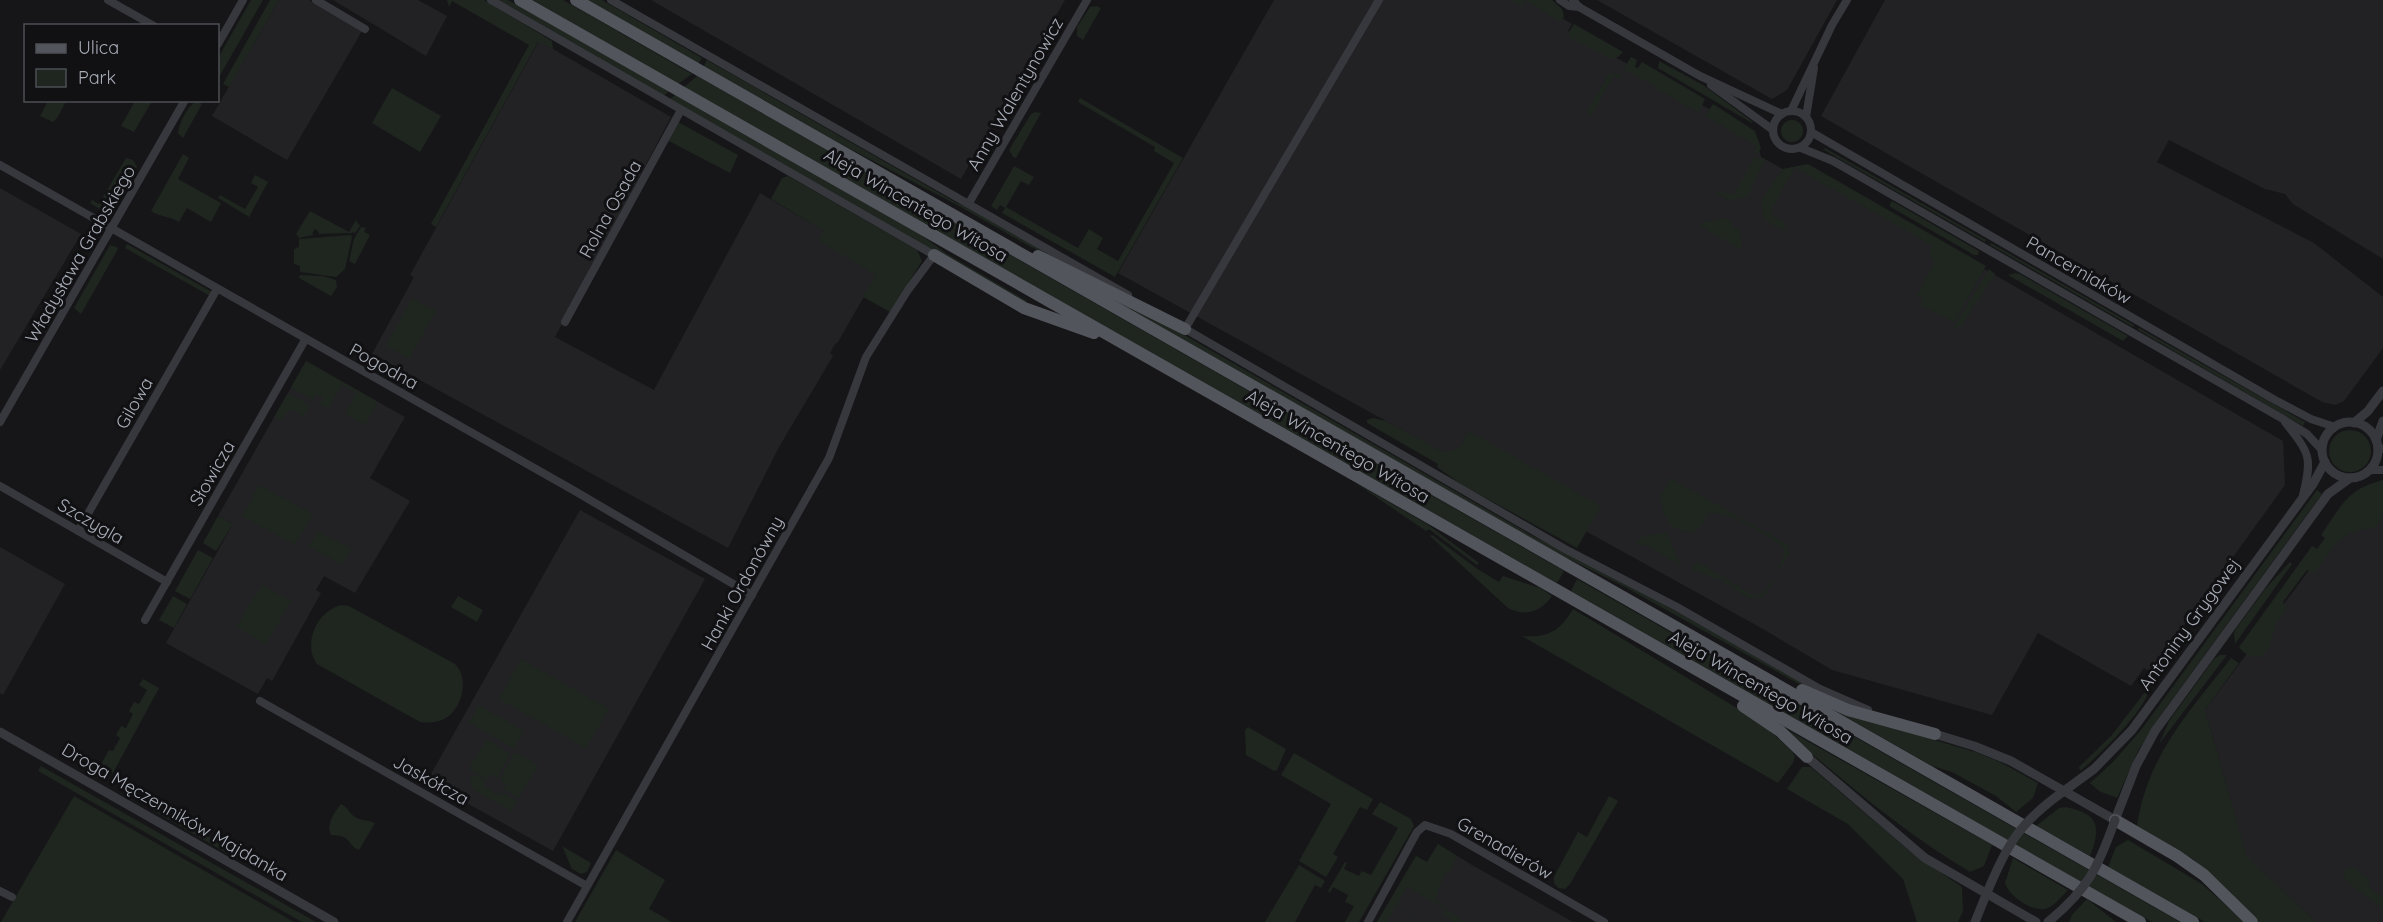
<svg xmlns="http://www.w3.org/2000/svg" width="2383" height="922" viewBox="0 0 2383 922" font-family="Quicksand,sans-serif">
<rect width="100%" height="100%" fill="#161618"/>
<g fill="#222225">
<path d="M279 0H309L362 31 287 160 212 116Z"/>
<path d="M333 0H418L447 16 426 56Z"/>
<path d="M651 0H1065L961 179Z"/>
<path d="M1274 0H1532L1572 24 1568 31 1756 135 1761 157 1783 169 1804 165 2283 441 2285 485 2150 672 2144 668 2131 686 2038 633 1992 715 1832 670 1763 629 1118 273Z"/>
<path d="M1597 0H1837L1787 90 1772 99Z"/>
<path d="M1885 0H2383V259L2293 204 2285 194 2265 189 2169 140 2157 162 2314 243 2383 297V348L2344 401 2335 405 2322 402 1821 116Z"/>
<path d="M539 41 671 117 555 337 654 390 760 193 882 265 838 342 835 344 830 353 833 356 779 447 728 548 372 354 414 277 410 275Z"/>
<path d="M0 188 81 234 0 370Z"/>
<path d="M306 361 405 417 370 478 410 501 355 593 324 576 316 590 321 593 272 681 267 678 258 694 166 643 233 524 218 516Z"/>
<path d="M2362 493 2383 505V922H2316L2247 858 2205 710 2307 573Z"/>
<path d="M580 510 705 579 553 851 427 781Z"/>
<path d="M0 547 65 584 3 695 0 693Z"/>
<path d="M1438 844 1472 865 1573 922H1377L1416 856 1427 862Z"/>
</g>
<g fill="#1e261f">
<path d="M251 0H263L218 79V58Z"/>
<path d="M270 0H279L229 87 223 84Z"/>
<path d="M447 0H484L552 41 553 49 538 42 436 227 431 224 529 45 452 1 449 7Z"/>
<path d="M499 0H508L669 91 664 96Z"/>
<path d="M533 0H563L692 74 678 84Z"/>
<path d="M586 0H602L702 58 698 64Z"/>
<path d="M1511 0H1552L1562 9 1564 16 1561 22 1525 0 1521 6Z"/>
<path d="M1096 6 1101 8 1083 40 1077 36V27L1090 7Z"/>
<path d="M1574 24 1623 52 1618 57 1612 59 1570 38 1569 32Z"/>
<path d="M1631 57 1637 60 1635 67 1638 68 1642 62 1705 99 1699 113 1657 89 1654 90 1655 86 1625 70 1619 79 1613 76 1592 115 1587 112 1610 72 1620 75Z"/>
<path d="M707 60 957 203 966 206 1071 266 1029 246 959 206 839 143 704 66Z"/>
<path d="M1659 61 1703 85 1753 122 1752 123 1658 68Z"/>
<path d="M697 76 1564 571 1557 583 684 87Z"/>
<path d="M392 88 441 116 420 152 372 123Z"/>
<path d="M675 95 921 235 947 254 1027 301 1025 304 670 99Z"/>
<path d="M1080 98 1183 158 1115 277 1002 213 1005 208 1000 205 997 210 991 206 1014 166 1034 177 1029 185 1021 181 1006 207 1078 248 1089 229 1103 238 1097 249 1118 261 1174 163 1154 151 1155 147 1078 102Z"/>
<path d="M48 101H66L58 117 53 122 40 116Z"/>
<path d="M135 101H152L134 132 121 126Z"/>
<path d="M196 101 202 104 183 138 178 133C179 123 187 107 196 101Z"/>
<path d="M1713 104 1755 131 1761 148 1758 153H1753L1757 146 1705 116Z"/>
<path d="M1035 112 1041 113 1016 158 1013 157 1009 150 1031 114Z"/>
<circle cx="1792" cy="131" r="11"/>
<path d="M678 122 738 155 730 173 667 140Z"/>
<path d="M1825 148 1986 240 1985 242 1824 150Z"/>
<path d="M183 154 189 158 178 179 221 203 211 222 187 208 179 222C169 216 160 217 151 211Z"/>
<path d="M1755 157 1765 159 1748 196 1731 201 1716 193 1718 191 1734 194Z"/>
<path d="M126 158 133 160 137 167 112 211 106 213 90 203 92 200 99 204Z"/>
<path d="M1808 164 1986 266 1954 322 1920 305 1924 299 1917 295 1935 260 1930 257 1931 254 1929 252 1932 245 1795 168 1771 209 1772 215 1786 223 1785 229 1781 230 1764 219 1761 201 1783 169Z"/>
<path d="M255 175 268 182 249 217 218 198 220 195 245 209 258 187 251 183Z"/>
<path d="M788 176 917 250 922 261 890 312 863 297 876 275 819 241 824 231 771 199 782 178Z"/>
<path d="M1892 201 1979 251 1978 255H1974L1889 206Z"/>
<path d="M310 211 349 232 356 220 360 226 355 233 353 232 352 233 318 234 319 232 315 229 312 234 314 235 299 238 296 234Z"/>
<path d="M1722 218 1729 219 1734 228 1740 231 1742 250 1701 227 1704 220 1711 222Z"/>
<path d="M361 227 366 228 364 232 370 235 355 264 349 261 354 239Z"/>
<path d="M351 235 352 237 345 269 336 277 300 272V266L294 264V249L299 247V239Z"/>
<path d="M1991 243 2134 325 2133 327 1990 245Z"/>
<path d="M127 244 212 292 210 296 125 248Z"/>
<path d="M110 245 117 247 118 249 81 314 74 308Z"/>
<path d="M1989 269 1995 274 1961 327 1953 328Z"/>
<path d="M2015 273 2020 274 2128 336 2123 341 2008 275Z"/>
<path d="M1067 274 1141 310 1531 535 1629 585 1839 702 1819 695 1625 587 1529 539Z"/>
<path d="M300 275 323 276 336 280 337 287 331 296 299 278Z"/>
<path d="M412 298 436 311 409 359 386 346Z"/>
<path d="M2139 328 2305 422 2303 426 2138 330Z"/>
<path d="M306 361 378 402 365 425 345 414 356 393 342 385 328 409 320 404 323 398 316 394 313 400 291 388Z"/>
<path d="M288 393 310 405 304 416 291 409 280 420 274 417Z"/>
<path d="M1373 418 1386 421 1443 452 1452 451 1456 448 1459 449 1469 431 1601 506 1577 548 1462 485 1437 467 1438 464 1367 423V420Z"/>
<circle cx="2350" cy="451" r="21"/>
<path d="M1670 478 1787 544 1790 553 1781 568H1778L1785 553 1783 546 1738 519 1711 512C1704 516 1703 526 1697 530 1689 536 1671 528 1667 520 1664 515 1661 503 1660 497Z"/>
<path d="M2383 480V516L2376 527C2339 532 2334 545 2314 574L2307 570 2283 602 2288 608 2276 623 2270 646 2263 656C2253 659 2245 655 2239 647L2312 546 2317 549 2325 538 2321 535C2341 506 2347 489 2383 480Z"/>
<path d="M1354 482 1427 524 1479 563 1477 565 1429 529 1426 531Z"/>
<path d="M259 485 313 514 295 545 242 516Z"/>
<path d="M2317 490 2322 494 2160 716 2138 751 2117 798 2099 791 2090 783 2113 762 2141 730Z"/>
<path d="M218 516 233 524 216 551 203 543Z"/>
<path d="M318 531 351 549 342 565 309 546Z"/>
<path d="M1657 533H1665L1669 538 1681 565 1647 546 1635 544 1640 538Z"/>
<path d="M1432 535 1476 568 1499 582 1503 576 1540 588 1552 596C1541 612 1525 617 1508 608L1430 536Z"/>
<path d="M198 550 213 558 190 599 175 591Z"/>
<path d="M1697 561 1753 595 1763 593 1770 582H1773L1763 597 1750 598 1732 588 1733 586 1729 584 1727 585 1722 582 1723 580 1720 578 1718 580 1692 569Z"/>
<path d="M2290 562 2292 564 2235 644 2234 633 2236 629 2265 589Z"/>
<path d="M1577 579 2180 922H2152L1571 591Z"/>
<path d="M262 585 291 601 266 644 236 627Z"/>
<path d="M173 596 187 604 174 628 159 620Z"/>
<path d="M458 596 483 610 477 622 451 607Z"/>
<path d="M341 605 349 606 455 664C470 679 462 710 444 719 436 723 428 723 420 722L317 664C302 644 317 611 341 605Z"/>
<path d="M1573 609 1760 722 1792 751 1795 756 1793 763 1778 783 1522 636C1548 638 1560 631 1573 609Z"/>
<path d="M2220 655H2227L2159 744 2169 721 2214 659Z"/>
<path d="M2231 658 2239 663 2205 710 2247 857 2316 922H2259L2193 859 2137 826C2147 756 2189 712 2231 658Z"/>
<path d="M521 659 609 709 586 748 499 699Z"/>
<path d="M143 679 159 688 113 773 100 766 109 750 113 751 120 738 116 735 121 726 126 728 133 714 129 711 134 702 139 704 147 690 139 685Z"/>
<path d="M2149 687C2150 707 2096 758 2080 771L2079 767 2111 736Z"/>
<path d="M479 705 524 731 514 749 469 722Z"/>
<path d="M1832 709 1978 753 2000 762 2038 783 2033 798 2016 812 1996 796 1952 772 1932 766Z"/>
<path d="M1777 724 1992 845 1984 866 1970 872C1900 830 1839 777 1777 724Z"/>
<path d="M1248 727 1286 749 1277 770 1274 771 1246 755 1245 730Z"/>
<path d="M487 739 510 754 497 778 490 774 487 779 469 769Z"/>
<path d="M514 752 538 765 519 798 504 789 507 784 500 780Z"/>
<path d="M1294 753 1373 799 1367 810 1360 807 1333 854 1338 857 1326 877 1299 861 1331 804 1281 775Z"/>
<path d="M41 766 316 922H302L38 771Z"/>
<path d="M1802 767H1810L1813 769 1912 853 1962 887 1963 911 1958 922H1917L1903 879 1848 824 1787 789Z"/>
<path d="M475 775 486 782 484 786 500 796 503 792 517 801 512 811 472 789 470 780 471 776Z"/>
<path d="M74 796 294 922H1Z"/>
<path d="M1609 796 1618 801 1570 884 1565 889 1558 888 1554 883V877L1578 832 1587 837Z"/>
<path d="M1380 802 1411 819 1414 826 1359 922H1345L1354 906 1345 902 1348 895 1333 887 1330 893 1328 891 1345 862 1347 863 1344 869 1359 876 1362 871 1371 875 1398 828 1372 814Z"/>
<path d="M341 804C348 807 349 813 355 817 362 821 368 820 375 823L359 850C346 845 353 835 331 835 326 824 334 813 341 804Z"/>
<path d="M156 807 232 850 228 854 154 811Z"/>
<path d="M2066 807C2100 814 2101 828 2090 856L2036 826 2059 808Z"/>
<path d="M2128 840 2202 884 2245 922H2205L2108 867 2116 847Z"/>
<path d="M1438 844 1457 856 1449 874 1445 873 1435 900 1465 922H1454L1442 915 1445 909 1407 887 1397 905 1426 922 1396 906 1387 922H1377L1416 856 1427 862Z"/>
<path d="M562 846 591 863 587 872 581 874 572 869Z"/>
<path d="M616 850 665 880 649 909 672 922H575Z"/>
<path d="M2013 858 2068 890C2062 896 2054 907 2045 909 2030 911 2009 896 2005 883Z"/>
<path d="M1299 865 1325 881 1321 888 1315 885 1295 922H1265Z"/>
<path d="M2353 867 2371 880 2368 886 2383 898V909L2345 880 2344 876 2345 870Z"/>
<path d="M2087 899 2116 922H2069L2072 915Z"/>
</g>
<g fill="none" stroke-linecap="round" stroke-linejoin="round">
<g stroke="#37383d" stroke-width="8">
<path d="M108 0 154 26"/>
<path d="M316 0 365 29"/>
<path d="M491 0 934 255 908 290 866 357 829 458 567 922"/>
<path d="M611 0 1128 295"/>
<path d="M1560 0 1569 6 1579 7"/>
<path d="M1573 0 1579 7 1700 76 1782 114"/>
<path d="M218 44 243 0"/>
<path d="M1711 85 1773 130"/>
<circle cx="1792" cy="130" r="19"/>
<path d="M1791 111 1832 25 1847 0"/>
<path d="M1806 117 1814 68"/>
<path d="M1811 132 2275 400 2311 419 2335 427"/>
<path d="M1801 148 1833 161 2283 419 2307 434 2322 450"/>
<path d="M0 165 573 490 752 595"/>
<path d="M969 203 1087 0"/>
<path d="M565 322 681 110"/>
<path d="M1182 327 1565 549 1677 607 1820 689 1868 710"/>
<path d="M1185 329 1379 0"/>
<path d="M0 422 185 100"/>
<path d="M2285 422C2309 453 2313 456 2303 495"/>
<path d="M2378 447 2383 449"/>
<path d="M2370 470H2383"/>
<path d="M0 486 167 582"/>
<path d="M78 531 217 289"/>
<path d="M145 620 305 340"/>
<path d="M260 701 587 886"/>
<path d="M0 891 12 897"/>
<path d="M1368 922 1417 832 1425 825 1451 834 1604 922"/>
</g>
<g stroke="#37383d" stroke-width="9">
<circle cx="2350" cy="450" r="28"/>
<path d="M2354 423 2368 411 2383 391"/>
<path d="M2376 440 2383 421"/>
<path d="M0 732 334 922"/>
<path d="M1935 734 1974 746 2011 761 2115 820 2136 766 2155 731 2328 494 2350 478"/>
<path d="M1807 757 1925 858 2036 922"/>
<path d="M2064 791 2094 769 2132 730 2313 484 2325 462"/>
<path d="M1975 922 1986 895"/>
</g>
<g stroke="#53555c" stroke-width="12">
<path d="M520 0 2140 922"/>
<path d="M576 0 2193 922"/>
<path d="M934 255 1024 308 1094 333"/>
<path d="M1038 256 1185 329"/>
<path d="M1802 690 1848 710 1935 734"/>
<path d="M1743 706 1780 731 1807 757"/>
<path d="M2115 820 2177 856 2204 875 2252 922"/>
</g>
<g stroke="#37383d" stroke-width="9">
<path d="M1986 895C2007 844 2019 823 2064 791"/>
<path d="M2048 922C2088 889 2098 868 2115 820"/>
</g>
</g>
<g text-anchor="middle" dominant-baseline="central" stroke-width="6" stroke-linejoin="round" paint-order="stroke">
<g font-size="18" fill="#a8adb8" stroke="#111113">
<text transform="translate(1015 94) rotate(-60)">Anny Walentynowicz</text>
<text transform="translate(916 205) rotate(30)">Aleja Wincentego Witosa</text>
<text transform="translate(610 209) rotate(-61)">Rolna Osada</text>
<text transform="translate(80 254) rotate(-60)">Władysława Grabskiego</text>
<text transform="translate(2079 270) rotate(30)">Pancerniaków</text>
<text transform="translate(384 366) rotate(29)">Pogodna</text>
<text transform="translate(134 403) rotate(-60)">Gilowa</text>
<text transform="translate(1338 446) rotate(30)">Aleja Wincentego Witosa</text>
<text transform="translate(212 473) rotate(-60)">Słowicza</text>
<text transform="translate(91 521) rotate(30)">Szczygla</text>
<text transform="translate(742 583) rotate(-61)">Hanki Ordonówny</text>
<text transform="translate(2189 624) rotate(-54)">Antoniny Grygowej</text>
<text transform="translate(1761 687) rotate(30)">Aleja Wincentego Witosa</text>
<text transform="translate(431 780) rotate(29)">Jaskółcza</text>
<text transform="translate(175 812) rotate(30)">Droga Męczenników Majdanka</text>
<text transform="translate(1505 848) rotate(30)">Grenadierów</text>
</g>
</g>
<rect x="24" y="24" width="195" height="78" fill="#111113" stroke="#4d4f55" stroke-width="1.5"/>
<rect x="36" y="44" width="30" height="9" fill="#53555c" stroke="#4d4f55" stroke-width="1.5"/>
<text x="78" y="54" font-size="18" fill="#a8adb8">Ulica</text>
<rect x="36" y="69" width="30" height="18" fill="#1e261f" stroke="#4d4f55" stroke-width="1.5"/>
<text x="78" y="84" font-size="18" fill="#a8adb8">Park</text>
</svg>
